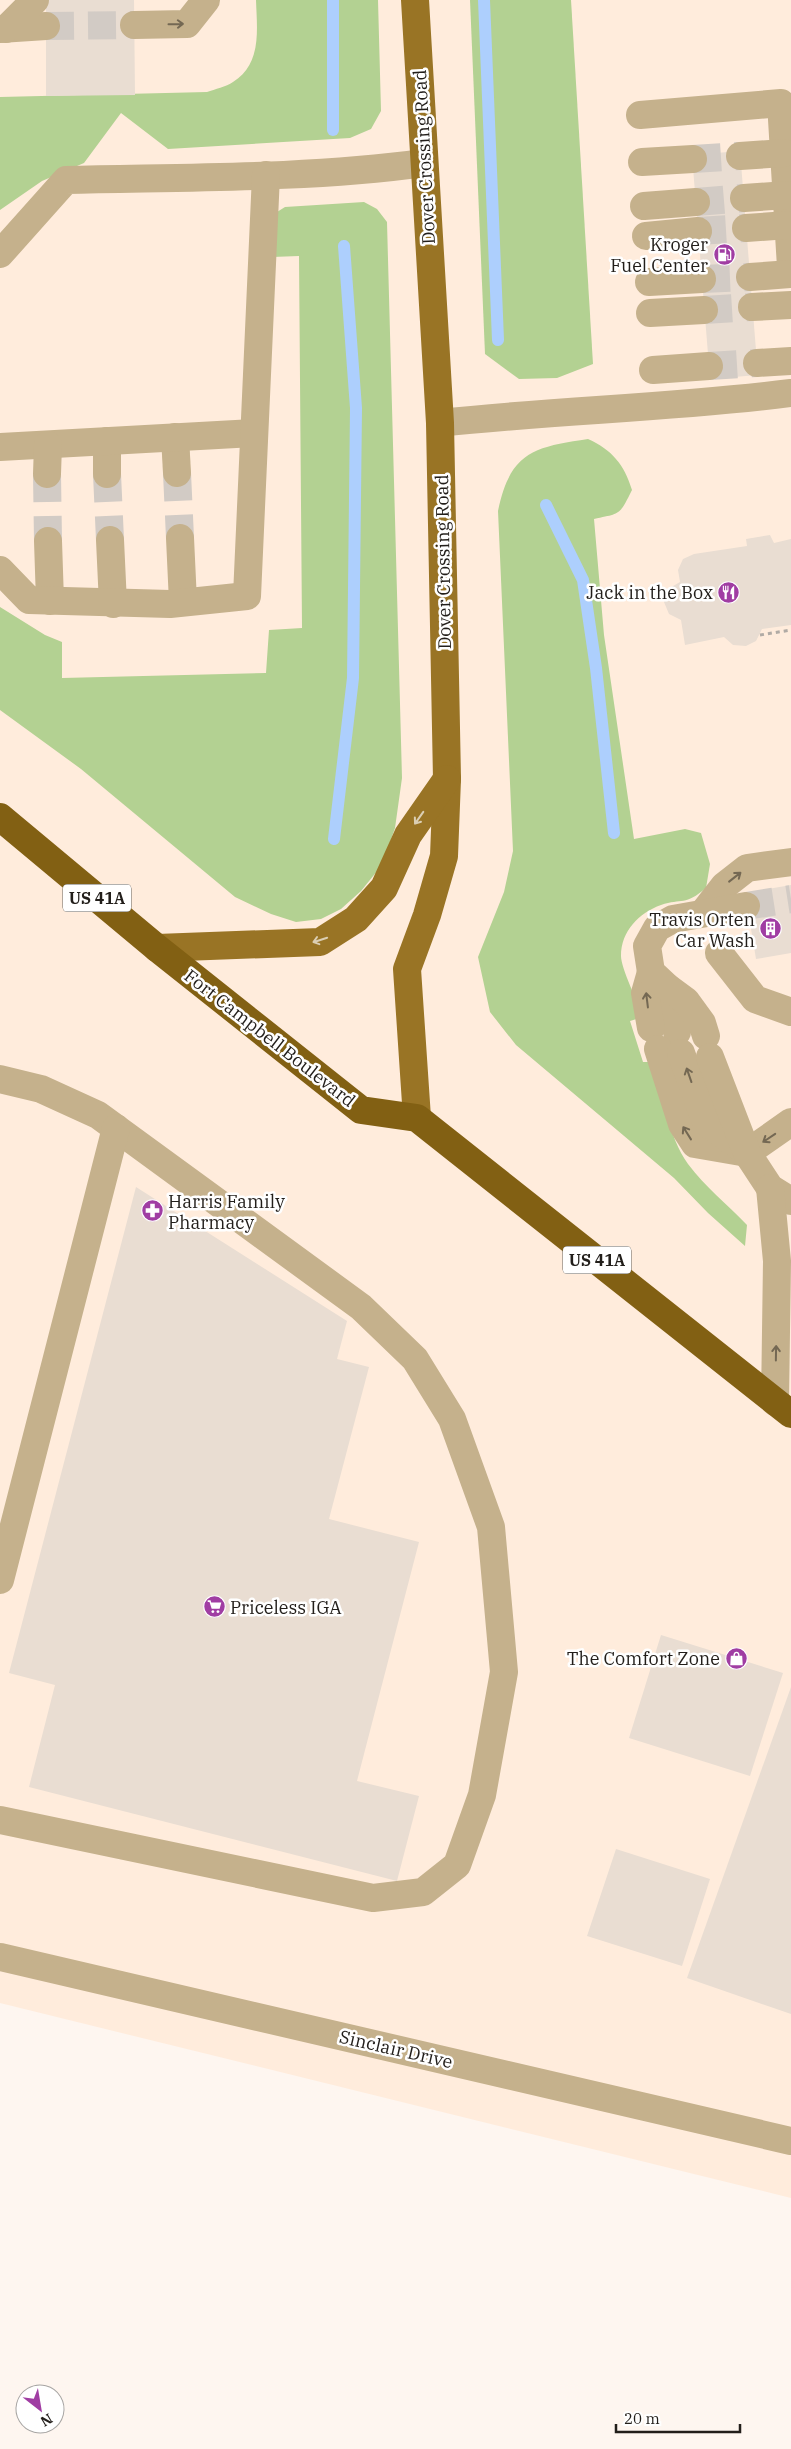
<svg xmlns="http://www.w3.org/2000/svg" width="791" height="2449" viewBox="0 0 791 2449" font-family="'IBM Plex Serif',serif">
<rect width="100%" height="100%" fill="#fef6f0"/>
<path fill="#ffecdc" d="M0 0H791V2198L0 2003Z"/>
<g fill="#b3d192">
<path d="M256 0H378L381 111 371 129 350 138 168 149 121 113 84 163 42 181 0 210V97L207 92C215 89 226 87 233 82 262 64 257 30 256 0Z"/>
<path d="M470 0H571L593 364 557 378 519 379 485 354Z"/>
<path d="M364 202 377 209 387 222 402 778 395 828 382 865 361 891 341 909 321 919 296 922 271 914 235 897 81 769 0 710V607L45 635 62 642V678L266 673 269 630 302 628 299 256 272 257 269 217 285 207Z"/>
<path d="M588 439C612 450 624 464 632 490 619 516 621 513 594 519L604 635 634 839 685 829 701 833 710 864 706 888C685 906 682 898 661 905 639 913 621 931 621 956 621 968 638 1003 643 1017L630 1021 643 1062H654C663 1095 668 1136 688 1164 705 1187 727 1204 747 1225L745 1246 708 1213 674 1178 516 1045 490 1012 478 957 504 892 513 851 498 511C510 452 534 447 588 439Z"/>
</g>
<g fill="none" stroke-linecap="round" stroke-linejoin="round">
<g stroke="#adcffd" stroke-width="12">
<path d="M484 0 498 340"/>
<path d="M333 130V0"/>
<path d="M546 505 583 580 596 668 614 833"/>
<path d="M334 839 353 678 356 408 344 246"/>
</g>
</g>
<g fill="#e9ddd2">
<path d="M46 0H134L135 95 46 96Z"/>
<path d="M740 151 758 375 710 379 692 155Z"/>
<path d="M770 535 774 543 791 539V625L762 629 756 641 746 646 733 645 724 637 685 645 681 620 669 614 664 602 668 589 680 582 678 570 683 559 694 554 747 546 746 539Z"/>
<path d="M791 885V953L756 959 745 893Z"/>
<path d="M136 1187 347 1321 337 1359 369 1367 329 1519 419 1542 357 1781 419 1796 397 1881 29 1787 55 1685 9 1673Z"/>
<path d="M661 1635 783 1673 750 1776 629 1738Z"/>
<path d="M791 1687V2014L687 1978Z"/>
<path d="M616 1849 710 1879 682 1966 587 1936Z"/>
</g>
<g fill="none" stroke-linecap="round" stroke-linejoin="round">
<g stroke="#d2cbc5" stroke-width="28" stroke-dasharray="28 14" stroke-linecap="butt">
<path d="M46 26 134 25"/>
<path d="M693 159 740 156"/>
<path d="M696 202 744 198"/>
<path d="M698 231 746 228"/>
<path d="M702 279 750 277"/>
<path d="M704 310 752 307"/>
<path d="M709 366 757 363"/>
<path d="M177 473 180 538"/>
<path d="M47 474 48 541"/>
<path d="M107 474 110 540"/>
<path d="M746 906 791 899"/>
</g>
<path stroke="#b1aba5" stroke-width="3" stroke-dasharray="4 4" stroke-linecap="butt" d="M760 635 791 630"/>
<g stroke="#c5b18c" stroke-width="28">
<path d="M134 25 187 24 206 0"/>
<path d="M0 29 46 26"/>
<path d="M6 29 35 0"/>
<path d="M640 115 781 103 791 267"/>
<path d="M740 156 784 153"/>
<path d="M642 162 693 159"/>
<path d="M744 198 787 195"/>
<path d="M644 206 696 202"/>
<path d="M746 228 788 225"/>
<path d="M646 236 698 231"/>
<path d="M0 254 66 180C185 177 305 179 424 163"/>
<path d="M750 277 791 274"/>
<path d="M649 282 702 279"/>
<path d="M752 307 791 305"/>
<path d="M650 313 704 310"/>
<path d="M757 363 791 361"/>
<path d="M653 370 709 366"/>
<path d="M440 423C557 410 674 408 791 393"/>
<path d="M175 437 177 473"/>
<path d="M107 441V474"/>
<path d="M0 447 254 433"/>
<path d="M47 474 48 445"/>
<path d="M180 538 183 602"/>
<path d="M110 540 113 604"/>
<path d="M48 541 50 601"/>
<path d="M0 570 29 600 170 604 247 596 266 175"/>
<path d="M703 913 724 886 747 868 791 862"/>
<path d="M719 953 755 999 791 1012"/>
<path d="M667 987 677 1032"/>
<path d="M651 1028 645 993 651 972"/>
<path d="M706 1036 702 1023 686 1001 667 987 651 972 647 946 657 928 673 919 746 906"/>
<path d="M658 1049 682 1124 695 1144 747 1153 791 1122"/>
<path d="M681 1053 706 1122 744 1150"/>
<path d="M710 1057 747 1153 770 1188 791 1201"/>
<path d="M0 1079 41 1089 98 1115 361 1307 415 1359 452 1419 491 1527 504 1672 482 1795 457 1865 423 1892 373 1898 0 1820"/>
<path d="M770 1188 777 1261 775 1402"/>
<path d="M0 1580 116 1128"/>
<path d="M0 1957 791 2141"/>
</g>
<g stroke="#997425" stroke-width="28">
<path d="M415 0 440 423 447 779 444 856 427 915 407 969 417 1118"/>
<path d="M157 948 320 942 356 919 384 888 408 835 447 779"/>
</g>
<path stroke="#826013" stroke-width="28" d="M0 817 157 948 361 1110 417 1118 791 1414"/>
</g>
<defs><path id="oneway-shaft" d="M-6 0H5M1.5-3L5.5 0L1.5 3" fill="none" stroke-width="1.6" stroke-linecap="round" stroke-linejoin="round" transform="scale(1.25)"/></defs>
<g stroke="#746853">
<use href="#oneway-shaft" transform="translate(176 24) rotate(-1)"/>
<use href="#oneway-shaft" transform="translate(735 877) rotate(-38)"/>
<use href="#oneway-shaft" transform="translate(647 1000) rotate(-97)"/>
<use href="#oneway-shaft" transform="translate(689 1075) rotate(-109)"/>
<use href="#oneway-shaft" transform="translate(687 1133) rotate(-122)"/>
<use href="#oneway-shaft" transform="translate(769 1138) rotate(146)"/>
<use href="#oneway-shaft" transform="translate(776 1353) rotate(-89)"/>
</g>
<g stroke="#dbceb3">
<use href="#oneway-shaft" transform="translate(419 818) rotate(125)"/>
<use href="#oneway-shaft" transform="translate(320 940) rotate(162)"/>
</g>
<defs>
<symbol id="fuel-disc" viewBox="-11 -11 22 22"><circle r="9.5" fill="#a03da3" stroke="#fff"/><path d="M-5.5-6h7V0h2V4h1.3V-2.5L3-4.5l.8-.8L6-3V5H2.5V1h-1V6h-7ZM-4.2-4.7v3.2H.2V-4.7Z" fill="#fff"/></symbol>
<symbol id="restaurant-disc" viewBox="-11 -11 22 22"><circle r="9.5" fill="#a03da3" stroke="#fff"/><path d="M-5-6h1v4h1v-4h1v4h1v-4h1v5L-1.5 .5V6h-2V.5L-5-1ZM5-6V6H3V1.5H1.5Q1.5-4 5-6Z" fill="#fff"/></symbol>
<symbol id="building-disc" viewBox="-11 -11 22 22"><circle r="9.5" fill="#a03da3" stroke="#fff"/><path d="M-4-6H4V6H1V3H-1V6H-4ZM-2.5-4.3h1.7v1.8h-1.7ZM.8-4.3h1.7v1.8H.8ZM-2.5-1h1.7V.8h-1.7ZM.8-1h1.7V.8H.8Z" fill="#fff"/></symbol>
<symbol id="pharmacy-disc" viewBox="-11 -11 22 22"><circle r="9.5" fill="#a03da3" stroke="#fff"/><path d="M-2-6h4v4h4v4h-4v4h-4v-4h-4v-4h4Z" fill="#fff"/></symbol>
<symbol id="supermarket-disc" viewBox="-11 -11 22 22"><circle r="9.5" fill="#a03da3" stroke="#fff"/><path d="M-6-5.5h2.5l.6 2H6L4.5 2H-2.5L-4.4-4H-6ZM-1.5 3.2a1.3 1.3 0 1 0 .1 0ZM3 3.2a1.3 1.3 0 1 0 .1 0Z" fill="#fff"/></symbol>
<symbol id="shop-disc" viewBox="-11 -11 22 22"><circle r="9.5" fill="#a03da3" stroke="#fff"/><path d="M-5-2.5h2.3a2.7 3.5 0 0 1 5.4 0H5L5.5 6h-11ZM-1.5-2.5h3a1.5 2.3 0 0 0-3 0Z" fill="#fff"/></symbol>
</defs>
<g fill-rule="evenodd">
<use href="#fuel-disc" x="712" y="242" width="25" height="25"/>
<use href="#restaurant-disc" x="716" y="580" width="25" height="25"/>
<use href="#building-disc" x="758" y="916" width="25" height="25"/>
<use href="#pharmacy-disc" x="140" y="1198" width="25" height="25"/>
<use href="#supermarket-disc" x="202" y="1594" width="25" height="25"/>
<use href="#shop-disc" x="724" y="1646" width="25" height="25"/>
</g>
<g text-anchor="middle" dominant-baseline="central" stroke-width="5" stroke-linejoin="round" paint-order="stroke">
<g fill="#fff" stroke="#64625f" stroke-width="1">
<rect x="63" y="884.5" width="68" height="27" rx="4"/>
<rect x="563" y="1246.5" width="68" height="27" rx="4"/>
</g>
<g font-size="16" font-weight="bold" fill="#221e1a">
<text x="97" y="898">US 41A</text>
<text x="597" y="1260">US 41A</text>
</g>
<g font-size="18" fill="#221e1a" stroke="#fff">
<text transform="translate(424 157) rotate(-93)">Dover Crossing Road</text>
<text transform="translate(443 562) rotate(-91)">Dover Crossing Road</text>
<text transform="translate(270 1038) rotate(38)">Fort Campbell Boulevard</text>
<text transform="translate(396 2049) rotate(13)">Sinclair Drive</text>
</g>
<g font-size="18" fill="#221e1a" stroke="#fff" text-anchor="end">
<text x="708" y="244">Kroger<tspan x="708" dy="21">Fuel Center</tspan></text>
<text x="713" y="592">Jack in the Box</text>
<text x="755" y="919">Travis Orten<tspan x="755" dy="21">Car Wash</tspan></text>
<text x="168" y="1201" text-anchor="start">Harris Family<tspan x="168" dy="21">Pharmacy</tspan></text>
<text x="230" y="1607" text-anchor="start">Priceless IGA</text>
<text x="720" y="1658">The Comfort Zone</text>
</g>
</g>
<g transform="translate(40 2409) rotate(149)"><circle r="24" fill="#ffffff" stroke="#a7a5a3"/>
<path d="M0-4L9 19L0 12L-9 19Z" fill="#a03da3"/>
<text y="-8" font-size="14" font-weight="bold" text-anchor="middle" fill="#221e1a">N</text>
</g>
<path d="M616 2424v8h124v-8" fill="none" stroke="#221e1a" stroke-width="2.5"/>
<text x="624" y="2424" font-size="15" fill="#221e1a" stroke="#ffffff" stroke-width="4" paint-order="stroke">20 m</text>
</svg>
